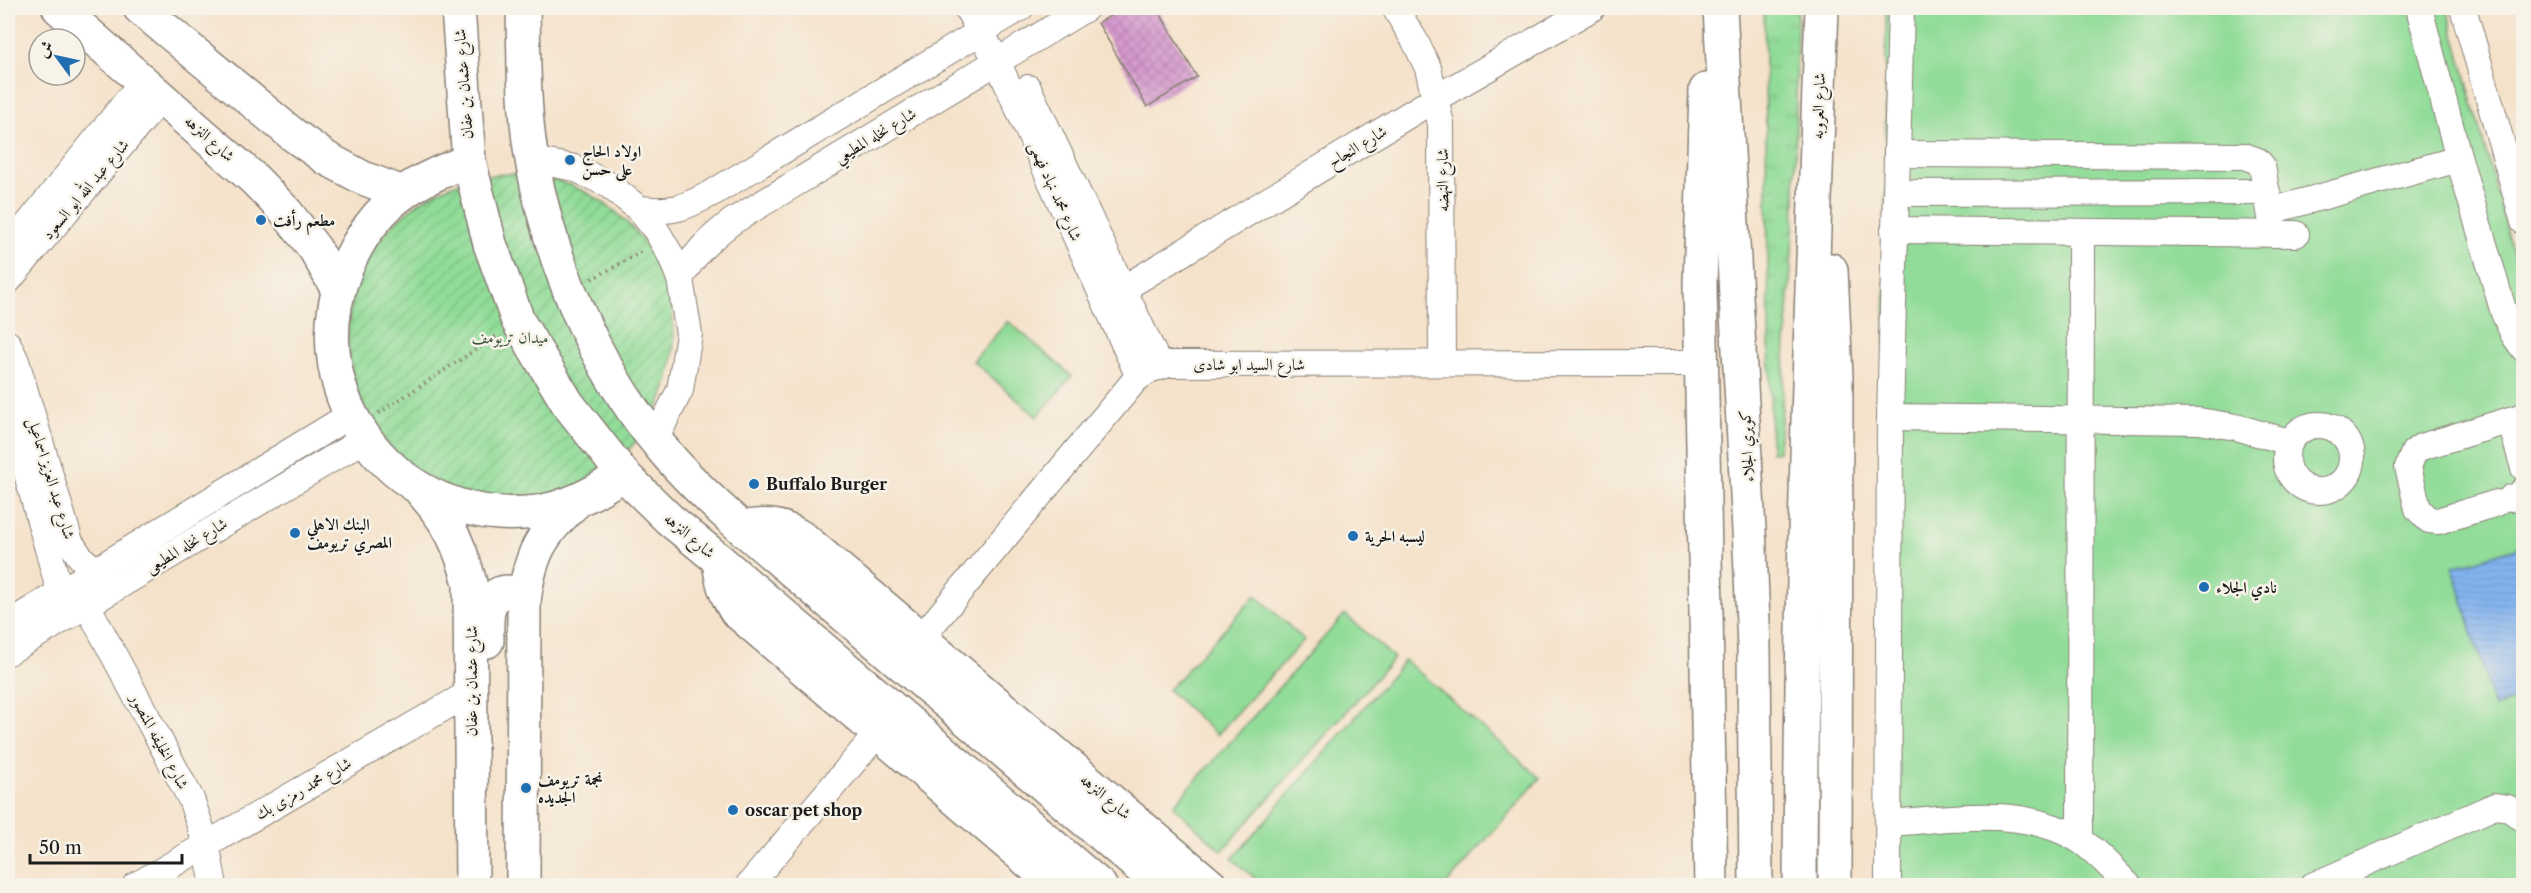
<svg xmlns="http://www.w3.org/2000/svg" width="2531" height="893" viewBox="0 0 2531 893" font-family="'Libre Caslon Text',Amiri,serif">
<defs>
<pattern id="park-tufts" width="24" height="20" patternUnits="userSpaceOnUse" patternTransform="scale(1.5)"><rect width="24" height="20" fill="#91dc98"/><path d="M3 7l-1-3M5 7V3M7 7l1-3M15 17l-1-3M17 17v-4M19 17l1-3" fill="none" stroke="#7cbc82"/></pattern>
<pattern id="garden-furrows" width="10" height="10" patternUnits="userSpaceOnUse" patternTransform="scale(1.5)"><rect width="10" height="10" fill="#91dc98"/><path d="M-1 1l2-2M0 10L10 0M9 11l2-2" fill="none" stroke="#7cbc82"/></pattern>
<pattern id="water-rules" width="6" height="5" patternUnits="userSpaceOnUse" patternTransform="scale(1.5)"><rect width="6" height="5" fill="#83b3ee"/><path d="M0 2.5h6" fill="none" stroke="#7199cc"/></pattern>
<pattern id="building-cross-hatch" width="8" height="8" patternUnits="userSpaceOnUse" patternTransform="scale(1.5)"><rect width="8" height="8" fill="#d69acd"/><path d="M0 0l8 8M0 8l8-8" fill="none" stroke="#b784af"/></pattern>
</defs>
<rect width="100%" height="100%" fill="#f7f3e8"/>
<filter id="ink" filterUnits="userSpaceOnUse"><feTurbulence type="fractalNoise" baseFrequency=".0167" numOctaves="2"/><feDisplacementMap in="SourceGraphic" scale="12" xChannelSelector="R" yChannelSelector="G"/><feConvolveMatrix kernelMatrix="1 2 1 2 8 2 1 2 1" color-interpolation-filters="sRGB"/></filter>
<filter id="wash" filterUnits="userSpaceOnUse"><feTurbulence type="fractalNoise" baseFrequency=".008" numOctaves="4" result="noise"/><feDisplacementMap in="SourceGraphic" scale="24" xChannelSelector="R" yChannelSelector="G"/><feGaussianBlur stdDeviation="1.35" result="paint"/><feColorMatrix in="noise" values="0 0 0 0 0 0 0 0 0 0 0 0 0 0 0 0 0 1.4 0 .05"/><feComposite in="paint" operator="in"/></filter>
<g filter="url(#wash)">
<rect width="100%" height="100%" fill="#f5e2cb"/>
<g fill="#91dc98" stroke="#567c5a" stroke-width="1.5">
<path d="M1886 8H2447L2523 289V885L1883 886Z"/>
<path d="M1008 321 1072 376 1037 417 973 361Z"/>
<path d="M1256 595 1304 640 1217 735 1168 690Z"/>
<path d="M1345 614 1394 658 1222 851 1173 806Z"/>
<path d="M1405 660 1540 778 1446 885H1263L1232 859Z"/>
</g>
<path fill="url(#park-tufts)" stroke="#567c5a" stroke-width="1.5" d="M1764 8H1797L1795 205 1779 451 1771 452Z"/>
<circle fill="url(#garden-furrows)" stroke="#567c5a" stroke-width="1.5" cx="511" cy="337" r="163"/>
<path fill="url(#water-rules)" stroke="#506885" stroke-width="1.5" d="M2523 546V698L2494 707 2453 567Z"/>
<g id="blocks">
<path fill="url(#building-cross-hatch)" d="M1124 8H1157L1197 77 1147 107 1098 23Z"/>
</g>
</g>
<g filter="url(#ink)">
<use href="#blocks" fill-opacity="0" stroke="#887f74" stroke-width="1.5"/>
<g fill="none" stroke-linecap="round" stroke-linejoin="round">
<defs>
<g id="minor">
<path d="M967 8 997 61 1139 377"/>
<path d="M1395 8 1415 41 1428 68 1441 124 1442 363"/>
<path d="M2419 8 2459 159 2504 313 2514 335 2524 349"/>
<path d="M2463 8 2524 222"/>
<path d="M1028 88 1160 367"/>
<path d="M1897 154 2244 156 2258 161 2262 166 2274 234"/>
<path d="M532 160 575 168 609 185 639 209 656 230 670 254 680 279 689 334 680 390 655 440"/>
<path d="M1896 193 2267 192"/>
<path d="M639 209C673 213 684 208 714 192L1020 8"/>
<path d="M2270 211 2459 159"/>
<path d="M1894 230 2296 234"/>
<path d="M8 249 143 81"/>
<path d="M680 279C694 254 710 238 733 221L1086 8"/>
<path d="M8 281 162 97"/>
<path d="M1123 289 1436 98 1592 8"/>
<path d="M8 344 16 361 70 542 81 558 95 570"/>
<path d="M8 406 60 592"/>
<path d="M1890 417 2199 421 2236 427 2289 442"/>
<path d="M2510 420 2524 468"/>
<circle cx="2319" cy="458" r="33"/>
<path d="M2511 498 2518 496 2524 490"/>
<path d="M2497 503 2438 521 2429 520 2418 509 2408 467 2414 452 2421 447 2524 416"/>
<path d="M87 605 191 799 206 843 214 886"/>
<path d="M8 624 350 415"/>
<path d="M921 638 1136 379 1151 369 1169 364 1701 363"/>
<path d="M8 652 365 439"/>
<path d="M1888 823C1951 819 2021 805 2078 839 2097 851 2113 870 2129 886"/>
<path d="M2080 840 2081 232"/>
<path d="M135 886 471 692"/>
<path d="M748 886 878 733"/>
<path d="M1888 886 1890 417 1901 8"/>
<path d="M2312 886 2495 806 2508 808 2524 819"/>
</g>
<g id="major">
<path d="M59 8 254 179 286 212 315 249 338 290"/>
<path d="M140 8 292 134 326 158 363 178 403 193"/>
<path d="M458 8 469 161 490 244 518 321 568 404 623 474 669 519 719 560 1100 886"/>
<path d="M523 8C524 60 523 114 533 166 552 264 593 363 656 441 681 473 711 501 742 528L1162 886"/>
<path d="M469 161C446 169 424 178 404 192 377 212 357 241 345 271 295 399 401 529 536 512 568 508 597 492 623 474"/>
<path d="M422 492C449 523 459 542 470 583L472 886"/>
<path d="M742 528C767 523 784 525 805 540L1211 886"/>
<path d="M719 560C721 579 725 594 736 611L1057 886"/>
<path d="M487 641C487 625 483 593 507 592 514 592 519 595 524 601"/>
<path d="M523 886 524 601C530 554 541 534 576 502"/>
</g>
<g id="highway">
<path d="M1720 8 1750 548 1754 648 1756 886"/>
<path d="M1706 90 1700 284 1711 886"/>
<path d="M1831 270 1836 377 1835 886"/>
<path d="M1800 886C1801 593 1811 300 1822 8"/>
</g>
</defs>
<use href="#minor" stroke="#887f74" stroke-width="28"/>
<use href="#major" stroke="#887f74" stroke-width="36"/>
<use href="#highway" stroke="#887f74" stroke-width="36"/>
<g stroke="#887f74" stroke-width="4" stroke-dasharray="1.5 4.5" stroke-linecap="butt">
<path d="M592 279 643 251"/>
<path d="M379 413 498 335"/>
</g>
<use href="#minor" stroke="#fff" stroke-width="26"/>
<use href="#major" stroke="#fff" stroke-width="33"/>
<use href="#highway" stroke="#fff" stroke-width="33"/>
</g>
</g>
<g fill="#1f6fb2" stroke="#f7f3e8" stroke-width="2">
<circle cx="570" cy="160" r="6"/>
<circle cx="261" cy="220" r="6"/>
<circle cx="754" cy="484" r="6"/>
<circle cx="295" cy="533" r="6"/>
<circle cx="1353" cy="536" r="6"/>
<circle cx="2204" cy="587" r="6"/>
<circle cx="526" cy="788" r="6"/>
<circle cx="733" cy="810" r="6"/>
</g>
<g text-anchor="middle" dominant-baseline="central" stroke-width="5" stroke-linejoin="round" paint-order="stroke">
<g font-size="16" fill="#1c1c1c" stroke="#f7f3e8">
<text transform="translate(463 84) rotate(-94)">شارع عثمان بن عفان</text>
<text transform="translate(1818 106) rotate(-88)">شارع العروبه</text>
<text transform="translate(875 135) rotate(-31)">شارع نخله المطيعي</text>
<text transform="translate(210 138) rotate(42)">شارع النزهه</text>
<text transform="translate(1357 146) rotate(-31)">شارع النجاح</text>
<text transform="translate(1442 180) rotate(-90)">شارع النهضه</text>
<text transform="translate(85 189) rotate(-50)">شارع عبد الله ابو السعود</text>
<text transform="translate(1056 191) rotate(66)">شارع محمد نهاد فهمى</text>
<text x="1249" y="364">شارع السيد ابو شادى</text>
<text transform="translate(1746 446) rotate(-93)">كوبري الجلاء</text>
<text transform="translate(52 478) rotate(73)">شارع عبد العزيز اسماعيل</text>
<text transform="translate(690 535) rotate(40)">شارع النزهه</text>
<text transform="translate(186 545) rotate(-31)">شارع نخله المطيعى</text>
<text transform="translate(471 681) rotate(-90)">شارع عثمان بن عفان</text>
<text transform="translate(160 741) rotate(62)">شارع الخليفه المنصور</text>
<text transform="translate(303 788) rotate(-30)">شارع محمد رمزى بك</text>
<text transform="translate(1106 796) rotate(40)">شارع النزهه</text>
</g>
<g font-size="16" font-weight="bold" fill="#1c1c1c" stroke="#f7f3e8" text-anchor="start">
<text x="582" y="151">اولاد الحاج<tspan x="582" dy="18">على حسن</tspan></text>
<text x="273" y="220">مطعم رأفت</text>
<text x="766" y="484">Buffalo Burger</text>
<text x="307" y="524">البنك الاهلي<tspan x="307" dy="18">المصري تريومف</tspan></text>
<text x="1365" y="536">ليسبه الحرية</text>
<text x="2216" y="587">نادي الجلاء</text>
<text x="538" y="779">نجمة تريومف<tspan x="538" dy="18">الجديده</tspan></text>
<text x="745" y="810">oscar pet shop</text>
</g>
<g font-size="16" fill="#3f5641" stroke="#f7f3e8">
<text x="510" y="337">ميدان تريومف</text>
</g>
</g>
<rect width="2531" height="893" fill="none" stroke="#f7f3e8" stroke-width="30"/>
<g transform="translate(57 57) rotate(303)"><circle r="28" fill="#f7f3e8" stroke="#9f9d96" stroke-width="1.5"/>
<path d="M0-4.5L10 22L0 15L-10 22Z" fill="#1f6fb2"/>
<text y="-9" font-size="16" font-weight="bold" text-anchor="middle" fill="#1c1c1c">ش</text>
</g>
<path d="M30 854v9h152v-9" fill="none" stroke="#1c1c1c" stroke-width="3"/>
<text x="39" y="854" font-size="18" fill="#1c1c1c" stroke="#f7f3e8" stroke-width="4.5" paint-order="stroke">50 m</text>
</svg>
